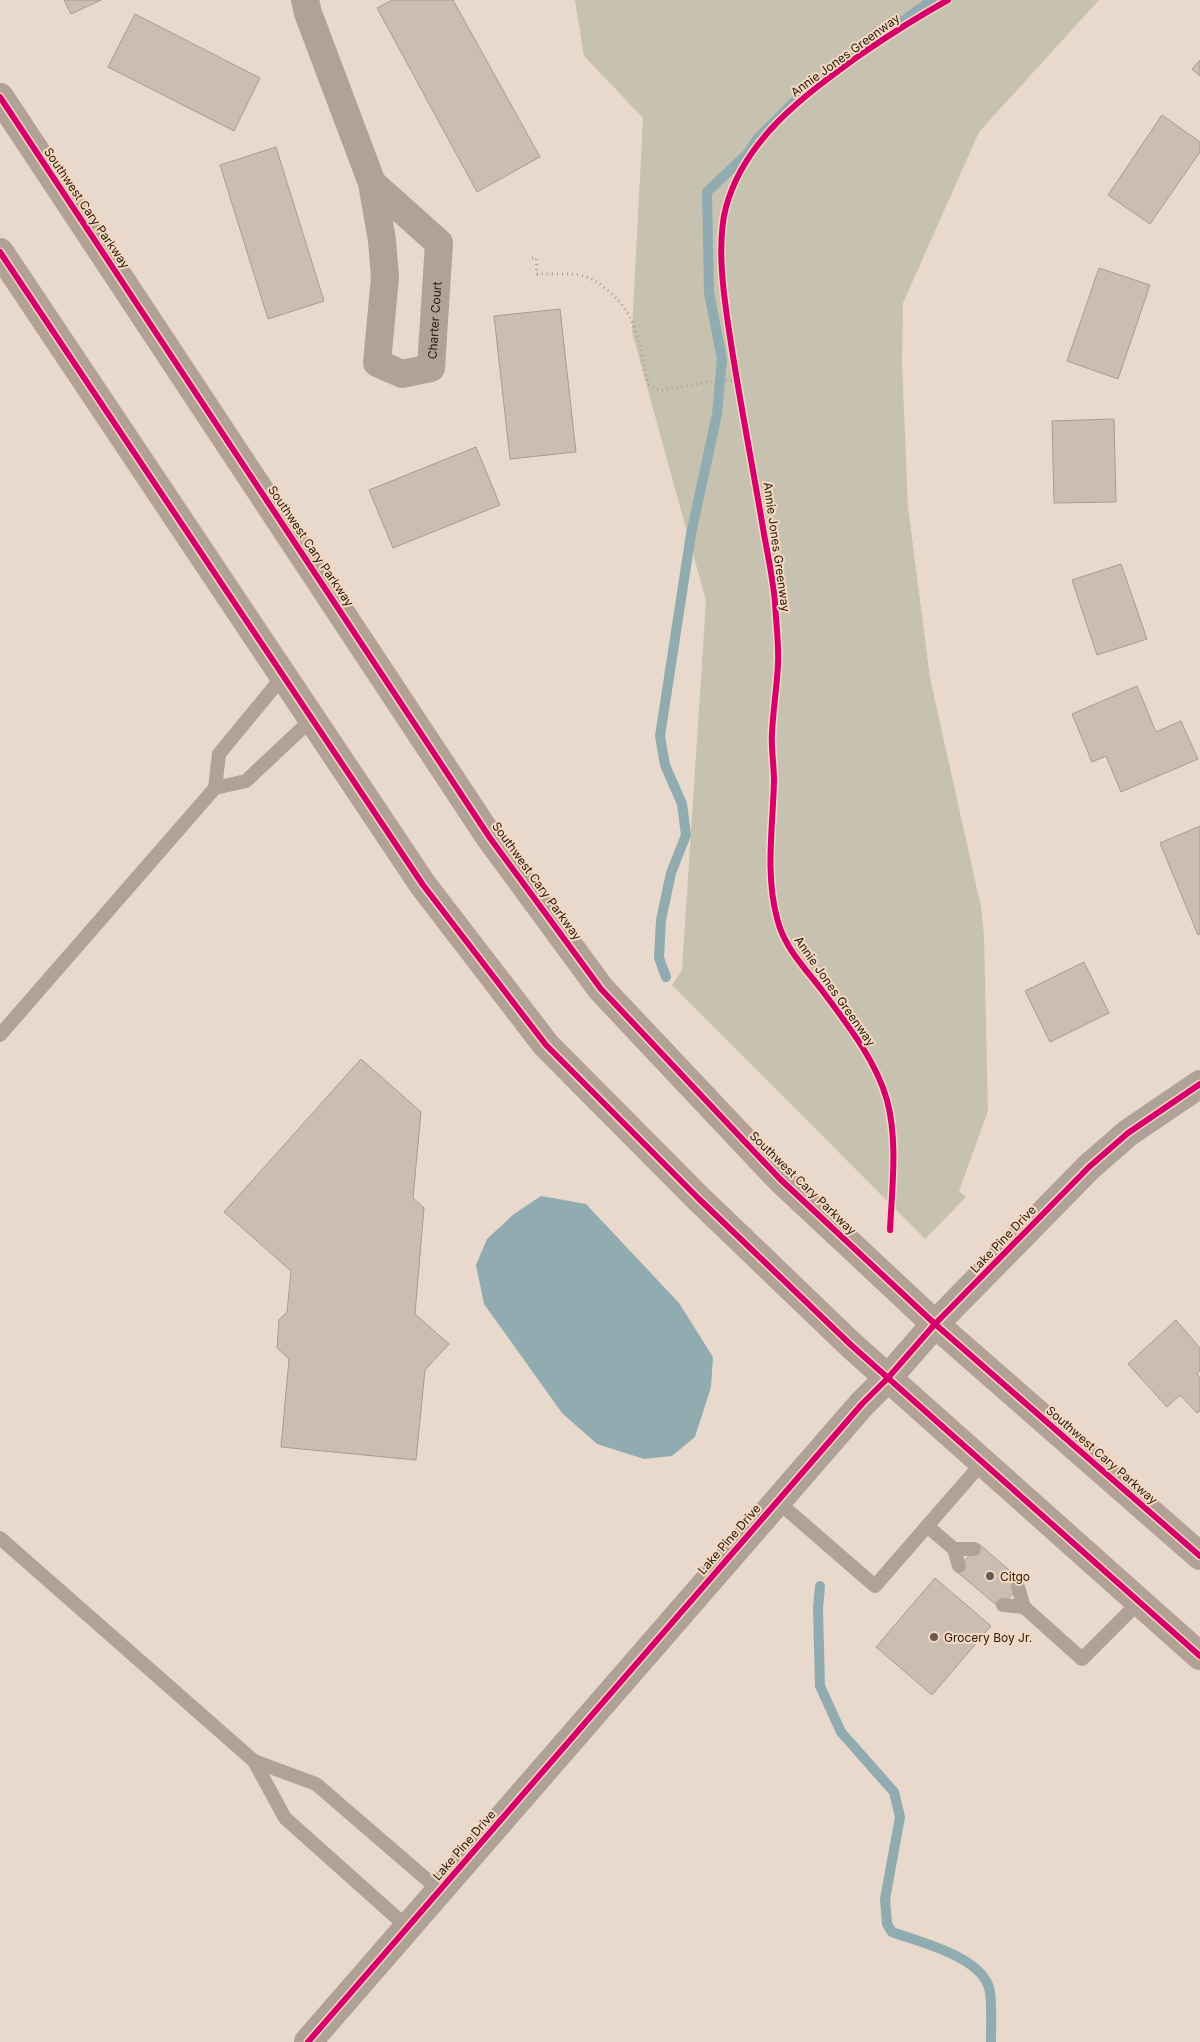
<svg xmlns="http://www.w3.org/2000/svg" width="1200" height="2042" viewBox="0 0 1200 2042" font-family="Inter,sans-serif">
<rect width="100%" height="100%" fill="#e9d9cc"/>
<path fill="#c7c2af" d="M575 0H1099L979 132 903 303 902 362 908 507 930 678 981 907 984 936 988 1111 959 1191 966 1197 925 1239 672 985 682 970 706 601 632 332 643 118 584 56Z"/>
<path fill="#90acb1" d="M541 1196 586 1204 679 1303 713 1357 711 1387 695 1437 672 1456 644 1459 597 1444 562 1413 484 1304 476 1265 487 1239 514 1214Z"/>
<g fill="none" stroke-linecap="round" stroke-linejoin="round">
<g stroke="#90acb1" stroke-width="10">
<path d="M666 977 659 958 661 920 671 873 686 835 682 804 665 765 660 736 691 534 717 414 722 359 709 293 707 192 748 153 758 138 801 95 932 0"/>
<path d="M820 1586 818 1608 820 1686 841 1732 894 1792 900 1817 885 1899 887 1924 892 1932C919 1942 985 1957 990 1992 992 2008 991 2026 991 2042"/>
</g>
</g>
<g fill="#cabdb2" stroke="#a89c92">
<path d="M64 0H101L71 14Z"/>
<path d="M392 0H453L540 157 477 192 377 8Z"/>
<path d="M135 14 260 78 234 131 108 67Z"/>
<path d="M1200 60V76L1192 69Z"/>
<path d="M1162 115 1200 142V152L1150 224 1108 195Z"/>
<path d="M276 147 324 301 268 319 220 165Z"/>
<path d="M1099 268 1150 285 1118 379 1067 361Z"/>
<path d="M560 309 576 452 510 459 494 316Z"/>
<path d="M1114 419 1116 502 1054 503 1052 421Z"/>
<path d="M476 447 500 505 393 548 369 490Z"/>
<path d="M1121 564 1147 639 1097 655 1072 580Z"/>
<path d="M1137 686 1156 732 1181 721 1198 759 1121 792 1106 756 1092 762 1072 714Z"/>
<path d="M1200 826V934L1198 935 1160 843Z"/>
<path d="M1084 962 1109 1013 1050 1042 1025 991Z"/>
<path d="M361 1059 421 1112 413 1198 424 1208 415 1314 449 1344 425 1370 416 1460 281 1447 289 1359 277 1348 279 1320 287 1312 291 1271 224 1212Z"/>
<path d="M1176 1320 1200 1348V1371L1197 1374 1200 1378V1411L1197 1413 1180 1395 1167 1407 1128 1364Z"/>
<path d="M979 1544 1023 1582 1000 1608 956 1571Z"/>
<path d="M935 1578 991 1626 932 1695 876 1647Z"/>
</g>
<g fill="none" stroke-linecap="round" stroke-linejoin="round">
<path stroke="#aa9e96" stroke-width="3" stroke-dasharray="1 4" stroke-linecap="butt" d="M532 258H536L537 274C550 274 565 273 579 275 590 277 598 282 606 289 639 315 639 346 648 384L655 389 662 390 709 382 726 380 737 381"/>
<g stroke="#aea299" stroke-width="14">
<path d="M215 788 246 781 313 718"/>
<path d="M0 1035 215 788 219 754 284 675"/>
<path d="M777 1501 875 1586 982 1463"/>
<path d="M927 1526 954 1549H974"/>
<path d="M0 1538 254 1761 285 1818 407 1927"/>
<path d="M954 1549 959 1566"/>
<path d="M1018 1587 1024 1607 1082 1659 1139 1602"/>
<path d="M1003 1605 1024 1607"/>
<path d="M254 1761 316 1784 439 1890"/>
</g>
<path stroke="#aea299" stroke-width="28" id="s1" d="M305 0 308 13 372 183 382 240 385 277 377 363 402 374 431 368 439 243 372 183"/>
<path stroke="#aea299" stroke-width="28" d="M935 1324 1089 1167 1128 1133 1200 1084"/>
<path stroke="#aea195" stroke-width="28" d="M308 2042 862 1404 887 1379 935 1324"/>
<g stroke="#b2a296" stroke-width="28">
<path d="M0 97 490 838 601 989 780 1179 935 1324 1200 1556"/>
<path d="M0 252 423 885 546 1045 699 1199 851 1345 1200 1656"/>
</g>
<defs>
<g id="cycleway">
<path d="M0 97 490 838 601 989 780 1179 935 1324 1200 1556"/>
<path d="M0 252 423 885 546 1045 699 1199 851 1345 1200 1656"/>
<path d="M890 1230C892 1188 898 1141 887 1100 876 1061 848 1025 824 993 806 969 784 948 777 918 765 873 773 826 774 781 774 765 771 749 772 733 773 710 777 687 778 664 779 644 776 622 775 602 773 579 768 556 764 534 753 468 740 403 730 337 724 298 716 245 726 207 745 138 805 95 860 55 889 35 917 17 948 0"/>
<path d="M308 2042 862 1404 887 1379 935 1324 1089 1167 1128 1133 1200 1084"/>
</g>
</defs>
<use href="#cycleway" stroke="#f6d8bf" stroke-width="9"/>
<use href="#cycleway" stroke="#d6006c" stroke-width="6"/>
</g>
<g fill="#685c52" stroke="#f6d8bf" stroke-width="2">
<circle cx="990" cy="1576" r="5"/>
<circle cx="934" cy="1637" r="5"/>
</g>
<g text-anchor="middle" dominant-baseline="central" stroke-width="4" stroke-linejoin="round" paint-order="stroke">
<g font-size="12" fill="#231910" stroke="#f6d8bf">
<text transform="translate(845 55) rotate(-36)">Annie Jones Greenway</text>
<text transform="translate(87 208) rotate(56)">Southwest Cary Parkway</text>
<text stroke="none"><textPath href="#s1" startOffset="481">Charter Court</textPath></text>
<text transform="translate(311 546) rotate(56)">Southwest Cary Parkway</text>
<text transform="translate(777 547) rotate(82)">Annie Jones Greenway</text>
<text transform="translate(537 881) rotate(54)">Southwest Cary Parkway</text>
<text transform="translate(835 991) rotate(55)">Annie Jones Greenway</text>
<text transform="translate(803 1183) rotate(44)">Southwest Cary Parkway</text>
<text transform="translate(1003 1239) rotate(-46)">Lake Pine Drive</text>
<text transform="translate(1102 1455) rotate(41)">Southwest Cary Parkway</text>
<text transform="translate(729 1539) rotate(-49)">Lake Pine Drive</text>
<text transform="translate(464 1845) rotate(-49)">Lake Pine Drive</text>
</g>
<g font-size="12" fill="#231910" stroke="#f6d8bf" text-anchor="start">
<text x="1000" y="1576">Citgo</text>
<text x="944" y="1637">Grocery Boy Jr.</text>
</g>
</g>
</svg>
